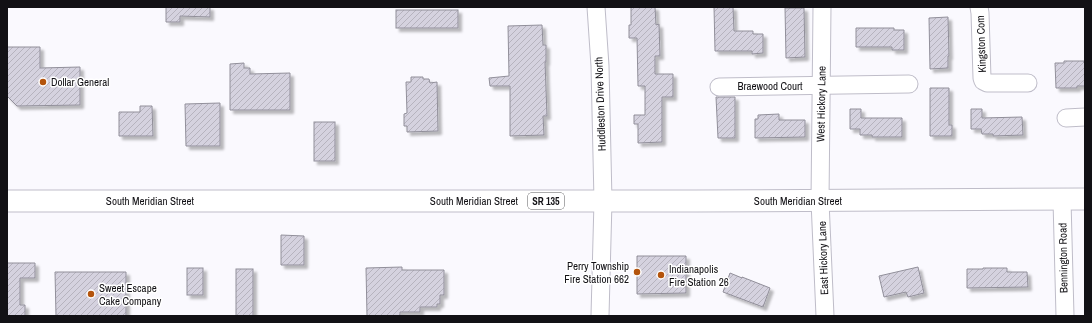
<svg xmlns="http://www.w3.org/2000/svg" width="1092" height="323" viewBox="0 0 1092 323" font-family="'Archivo Narrow',sans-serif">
<defs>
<pattern id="building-hatch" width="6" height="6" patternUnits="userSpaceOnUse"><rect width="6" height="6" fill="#d5d2df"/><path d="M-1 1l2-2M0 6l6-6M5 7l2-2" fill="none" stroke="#b6b3be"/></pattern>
<filter id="shadow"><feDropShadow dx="3.5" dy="3.5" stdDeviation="1" flood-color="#0004"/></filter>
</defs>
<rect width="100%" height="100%" fill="#faf9fe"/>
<g fill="url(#building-hatch)" stroke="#918f9a" filter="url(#shadow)">
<path d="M166 7H210V17L180 16V22H166Z"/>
<path d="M631 7H655L656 25 659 24 660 56H655V74H673V97H662V142L638 143V124H634V115H645V86H638L637 38H629V25H631Z"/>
<path d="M714 7H733L734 31H753V34H763V53L752 54V51H715Z"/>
<path d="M785 8H804L805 57 786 58Z"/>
<rect x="396" y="10" width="62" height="18"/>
<path d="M948 17 949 56H948V68L930 69 929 18Z"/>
<path d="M542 25 543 45H546V62H545L547 116H543L544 135 510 136V86H490L489 78 509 76 508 26Z"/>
<path d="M856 28H894V30H904V50H892V47H856Z"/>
<path d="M7 47H40V68L80 67V105L17 106 7 96Z"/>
<path d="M1064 61H1084V63H1085V86H1077V88H1056L1055 63H1064Z"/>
<path d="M244 63V68H250V74L290 73V110H230V64Z"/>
<path d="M411 77H423V79H429L430 83 437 82 438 131 407 132V126H404V114L407 113 406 82H411Z"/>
<path d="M930 88H949V125H952V136H930Z"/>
<path d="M716 97H735V138H718Z"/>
<path d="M220 103V146H186L185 104Z"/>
<path d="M140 106H152L153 136H119V112H140Z"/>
<path d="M850 109H861V118H902V137H872V135H860V129H850Z"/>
<path d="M971 109H982V118L1022 117 1023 135 993 136V134H982L981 129H971Z"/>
<path d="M779 114V120H805V137L755 138V119H758V115Z"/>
<rect x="314" y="122" width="21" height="39"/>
<path d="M281 235 304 236V265H281Z"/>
<path d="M637 256H686V293L637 294Z"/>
<path d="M7 263H35V278H20V305H25V316H7Z"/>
<path d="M402 267V270H444V295H440V304H437V307H420V312H400V316H367L366 268Z"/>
<path d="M918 267 924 293 908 297 906 292 884 297 879 276Z"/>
<rect x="187" y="268" width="16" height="27"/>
<path d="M983 268H1007V272H1027L1028 287 967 288V269H983Z"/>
<rect x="236" y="269" width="17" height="47"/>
<path d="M55 272H126V316H56Z"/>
<path d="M730 273 742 278V277L770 288 763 307 723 292Z"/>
</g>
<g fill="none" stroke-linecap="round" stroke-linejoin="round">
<defs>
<g id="minor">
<path d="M596 7 600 66 603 201 600 316"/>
<path d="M822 7 820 201 825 316"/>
<path d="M979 7 980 13 982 78 983 81 987 83H1028"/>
<path d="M719 87 909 84"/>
<path d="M1066 118 1085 117"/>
<path d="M1062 200 1065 316"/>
</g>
<path id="major" d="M7 201H696L1085 199"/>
</defs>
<use href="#minor" stroke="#bfbdc9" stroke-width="19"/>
<use href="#major" stroke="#bfbdc9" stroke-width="23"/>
<use href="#minor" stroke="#fff" stroke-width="17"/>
<use href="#major" stroke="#fff" stroke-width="21"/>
</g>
<g fill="#b4540c" stroke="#fff" stroke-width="1.5">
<circle cx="43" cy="82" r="4"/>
<circle cx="637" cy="272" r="4"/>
<circle cx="661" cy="275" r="4"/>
<circle cx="91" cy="294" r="4"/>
</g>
<g text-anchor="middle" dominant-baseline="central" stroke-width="3" stroke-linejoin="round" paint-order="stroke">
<rect fill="#fff" stroke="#59585b" stroke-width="1" x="528" y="193" width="36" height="16" rx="3"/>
<g font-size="10" font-weight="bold" fill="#121115">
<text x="546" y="201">SR 135</text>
</g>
<g font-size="11" fill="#121115" stroke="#fff">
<text transform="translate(981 44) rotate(-92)">Kingston Com</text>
<text x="770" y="86">Braewood Court</text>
<text transform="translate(600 104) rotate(-92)">Huddleston Drive North</text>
<text transform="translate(821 104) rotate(-89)">West Hickory Lane</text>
<text x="150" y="201">South Meridian Street</text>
<text x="474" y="201">South Meridian Street</text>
<text x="798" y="201">South Meridian Street</text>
<text transform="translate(823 258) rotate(-92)">East Hickory Lane</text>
<text transform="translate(1063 258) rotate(-91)">Bennington Road</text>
</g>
<g font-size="11" fill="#121115" stroke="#fff" text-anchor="start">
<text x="51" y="82">Dollar General</text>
<text x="629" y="266" text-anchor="end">Perry Township<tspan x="629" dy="13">Fire Station 662</tspan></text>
<text x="669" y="269">Indianapolis<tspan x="669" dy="13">Fire Station 26</tspan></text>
<text x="99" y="288">Sweet Escape<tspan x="99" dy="13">Cake Company</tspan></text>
</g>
</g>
<rect width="1092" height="323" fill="none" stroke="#121115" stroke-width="16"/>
</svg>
